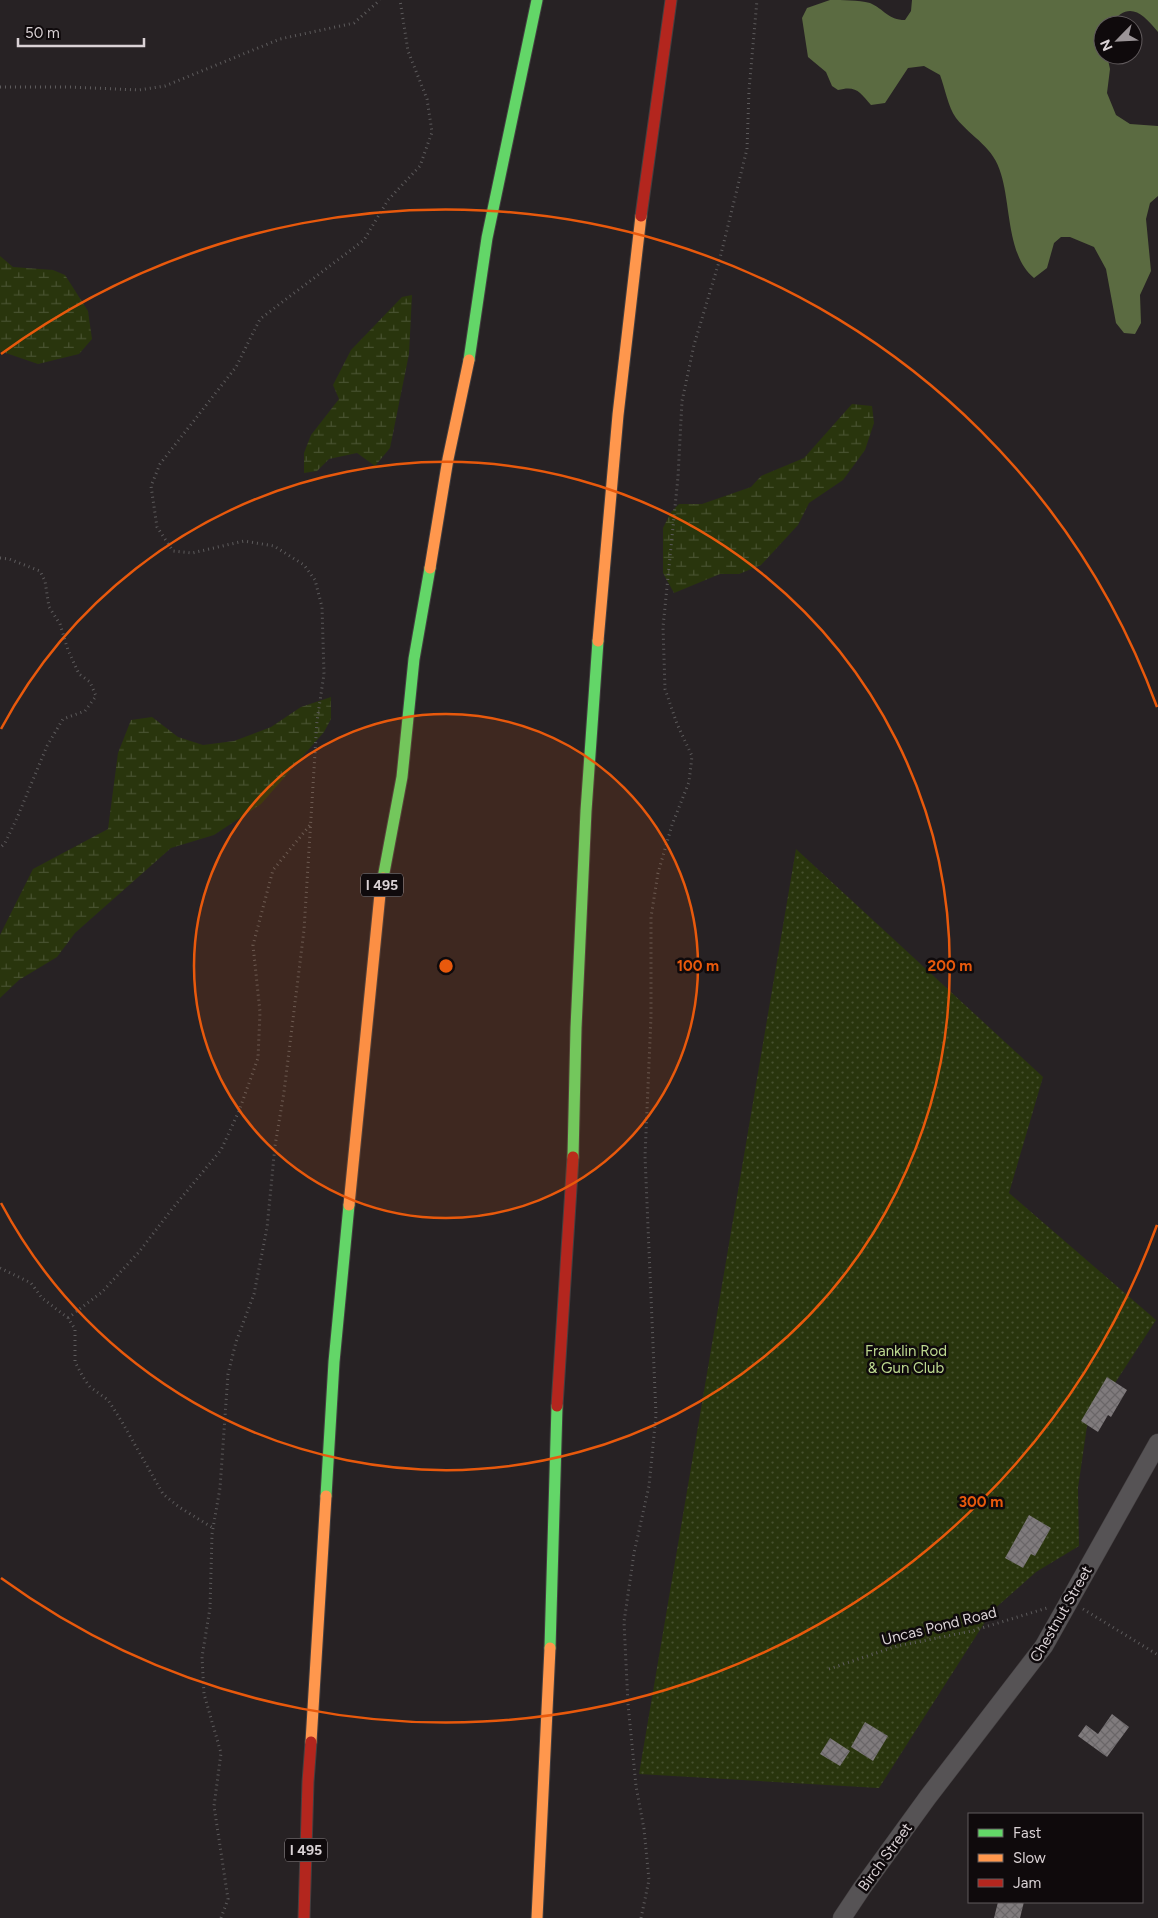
<svg xmlns="http://www.w3.org/2000/svg" width="1158" height="1918" viewBox="0 0 1158 1918" font-family="Figtree,sans-serif">
<defs>
<pattern id="grass-dots" width="8" height="8" patternUnits="userSpaceOnUse" patternTransform="scale(1.25)"><rect width="8" height="8" fill="#29350d"/><path d="M2 2h.1M6 6h.1" fill="none" stroke="#47512f" stroke-width="1.8" stroke-linecap="round"/></pattern>
<pattern id="wetland-marsh" width="20" height="14" patternUnits="userSpaceOnUse" patternTransform="scale(1.25)"><rect width="20" height="14" fill="#29350d"/><path d="M1 5h8M5 5V1M11 12h8M15 12V8" fill="none" stroke="#47512f"/></pattern>
<pattern id="building-cross-hatch" width="8" height="8" patternUnits="userSpaceOnUse" patternTransform="scale(1.25)"><rect width="8" height="8" fill="#807b7d"/><path d="M0 0l8 8M0 8l8-8" fill="none" stroke="#6a6668"/></pattern>
</defs>
<rect width="100%" height="100%" fill="#272224"/>
<path fill="url(#grass-dots)" d="M796 849 1043 1077 1009 1193 1156 1320 1087 1426 1078 1488 1079 1546 1036 1572 992 1611 879 1788 639 1774Z"/>
<g fill="url(#wetland-marsh)">
<path d="M0 256 13 267 53 270 65 275 88 311 92 339 79 354 38 364 0 351Z"/>
<path d="M412 295 409 354 390 448 375 466 357 453 329 459 317 471 304 473V453L311 435 339 399 333 385 351 350 402 297Z"/>
<path d="M852 404 872 406 874 423 865 450 843 480 809 503 798 525 761 565 739 574H720L674 593 663 573V528L671 512 679 504H702L751 487 761 476 804 458Z"/>
<path d="M331 697V719L324 732 261 804 214 835 171 848 75 933 57 957 19 980 0 998V935L33 869 108 829 118 753 131 720 152 717 178 737 203 745 234 741 271 727 301 707Z"/>
</g>
<path fill="#5b6b41" d="M830 0C843 0 858 0 870 3 884 9 888 20 905 20L911 11 912 0H1158V32C1142 12 1128 0 1110 25H1103V55H1107L1110 69 1107 93 1116 115 1130 124 1158 126V196L1150 203 1146 219 1151 271 1140 295 1141 323 1135 334 1124 333 1116 323 1106 269 1094 247 1070 237H1061L1054 243 1047 268 1034 278C1007 256 1011 206 1001 174 994 147 972 138 956 118 948 107 945 88 940 75L924 66 908 68 885 103 871 105C860 92 856 85 838 90L832 86 826 72 808 57 802 18 807 8Z"/>
<g fill="url(#building-cross-hatch)">
<path d="M1107 1377 1127 1390 1111 1417 1108 1415 1098 1432 1081 1421Z"/>
<path d="M1029 1515 1051 1528 1035 1556 1031 1554 1023 1568 1005 1558Z"/>
<path d="M1112 1714 1129 1727 1107 1757 1078 1736 1086 1725 1098 1734Z"/>
<path d="M865 1722 888 1736 873 1761 851 1747Z"/>
<path d="M830 1738 850 1751 840 1766 820 1754Z"/>
<path d="M998 1902H1024L1020 1918H994Z"/>
</g>
<g fill="none" stroke-linecap="round" stroke-linejoin="round">
<defs>
<path id="street" d="M842 1918 862 1888 928 1797 1044 1646 1158 1443"/>
<g id="fast">
<path d="M469 360 487 238 537 0"/>
<path d="M383 878 402 777 414 659 430 568"/>
<path d="M573 1157 576 1028 586 811 598 641"/>
<path d="M326 1496 334 1362 349 1205"/>
<path d="M550 1648 557 1406"/>
</g>
<g id="slow">
<path d="M430 568 448 459 469 360"/>
<path d="M598 641 618 415 641 216"/>
<path d="M349 1205 380 894 383 878"/>
<path d="M311 1742 326 1496"/>
<path d="M537 1918 550 1648"/>
</g>
<g id="jam">
<path d="M641 216 671 0"/>
<path d="M557 1406 573 1157"/>
<path d="M304 1918 308 1782 311 1742"/>
</g>
</defs>
<use href="#street" stroke="#433f40" stroke-width="19"/>
<use href="#fast" stroke="#433f40" stroke-width="13"/>
<use href="#slow" stroke="#433f40" stroke-width="13"/>
<use href="#jam" stroke="#433f40" stroke-width="13"/>
<g stroke="#5d5b5c" stroke-width="3" stroke-dasharray="1 4" stroke-linecap="butt">
<path d="M0 87H70L139 90 165 86 280 39 354 23 380 0"/>
<path d="M0 558 9 559 40 571 45 581 49 607 60 624 68 650 79 674 90 682 96 696 85 711 63 719 47 746 17 818 5 843 0 848"/>
<path d="M0 1268 31 1283 42 1298 68 1318 75 1329V1362L83 1377 90 1387 108 1400 122 1422 163 1494 179 1507 213 1528"/>
<path d="M68 1318 102 1292 139 1252 172 1209 221 1150 239 1111 258 1058 260 1012 253 945 273 870 310 825"/>
<path d="M1083 1609 1158 1655"/>
<path d="M829 1669 897 1646 972 1631 1047 1608"/>
<path d="M221 1918 228 1899 214 1806 221 1753 204 1694 202 1657 210 1608 212 1534 220 1488 228 1374 236 1342 254 1294 267 1228 275 1146 284 1092 304 930 317 721 324 674 322 607 315 580 304 565 274 546 244 541 192 553 173 551 157 527 151 486 160 464 236 367 260 319 364 240 388 200 420 166 432 132 427 99 408 51 400 0"/>
<path d="M641 1918 649 1880 644 1829 636 1786 628 1704 624 1622 634 1553 649 1486 656 1415 645 1156 651 1017V917L658 873 672 825 689 782 692 756 677 724 665 689 663 627 678 477 682 401 694 345 719 262 747 149 749 90 757 0"/>
</g>
<use href="#street" stroke="#565355" stroke-width="18"/>
<use href="#fast" stroke="#63d668" stroke-width="11"/>
<use href="#slow" stroke="#ff974d" stroke-width="11"/>
<use href="#jam" stroke="#b3261e" stroke-width="11"/>
</g>
<circle cx="446" cy="966" r="252" fill="#e8590c" fill-opacity=".12"/>
<g fill="none" stroke="#e8590c" stroke-width="2.5">
<circle cx="446" cy="966" r="252"/>
<path d="M1 729A504 504 0 1 1 1 1203"/>
<path d="M1157 1225A757 757 0 0 1 1 1578M1 354A757 757 0 0 1 1157 707"/>
</g>
<g text-anchor="middle" dominant-baseline="central" stroke-width="5" stroke-linejoin="round" paint-order="stroke">
<g fill="#0f0a0c" stroke="#9d9699" stroke-width="1">
<rect x="361" y="873.5" width="42" height="23" rx="4"/>
<rect x="285" y="1838.5" width="42" height="23" rx="4"/>
</g>
<g font-size="14" font-weight="bold" fill="#dad2d5">
<text x="382" y="885">I 495</text>
<text x="306" y="1850">I 495</text>
</g>
<g font-size="15" fill="#bdd990" stroke="#0f0a0c">
<text x="906" y="1351">Franklin Rod<tspan x="906" dy="17">&amp; Gun Club</tspan></text>
</g>
<g font-size="15" fill="#dad2d5" stroke="#0f0a0c">
<text transform="translate(1061 1614) rotate(-60)">Chestnut Street</text>
<text transform="translate(939 1626) rotate(-14)">Uncas Pond Road</text>
<text transform="translate(885 1857) rotate(-54)">Birch Street</text>
</g>
</g>
<circle cx="446" cy="966" r="8" fill="#e8590c" stroke="#0f0a0c" stroke-width="2.5"/>
<g font-size="15" text-anchor="middle" font-weight="bold" fill="#e8590c" stroke="#0f0a0c" stroke-width="5" stroke-linejoin="round" paint-order="stroke">
<text x="698" y="971">100 m</text>
<text x="950" y="971">200 m</text>
<text x="981" y="1507">300 m</text>
</g>
<rect x="968" y="1813" width="175" height="90" fill="#0f0a0c" stroke="#605a5c"/>
<rect x="978" y="1829" width="25" height="8" fill="#63d668" stroke="#605a5c"/>
<text x="1013" y="1838" font-size="15" fill="#dad2d5">Fast</text>
<rect x="978" y="1854" width="25" height="8" fill="#ff974d" stroke="#605a5c"/>
<text x="1013" y="1863" font-size="15" fill="#dad2d5">Slow</text>
<rect x="978" y="1879" width="25" height="8" fill="#b3261e" stroke="#605a5c"/>
<text x="1013" y="1888" font-size="15" fill="#dad2d5">Jam</text>
<g transform="translate(1118 40) rotate(246)"><circle r="24" fill="#0f0a0c" stroke="#605a5c"/>
<path d="M0-4L9 19L0 12L-9 19Z" fill="#9b9497"/>
<text y="-8" font-size="14" font-weight="bold" text-anchor="middle" fill="#dad2d5">N</text>
</g>
<path d="M18 38v8h126v-8" fill="none" stroke="#dad2d5" stroke-width="2.5"/>
<text x="25" y="38" font-size="15" fill="#dad2d5" stroke="#0f0a0c" stroke-width="4" paint-order="stroke">50 m</text>
</svg>
